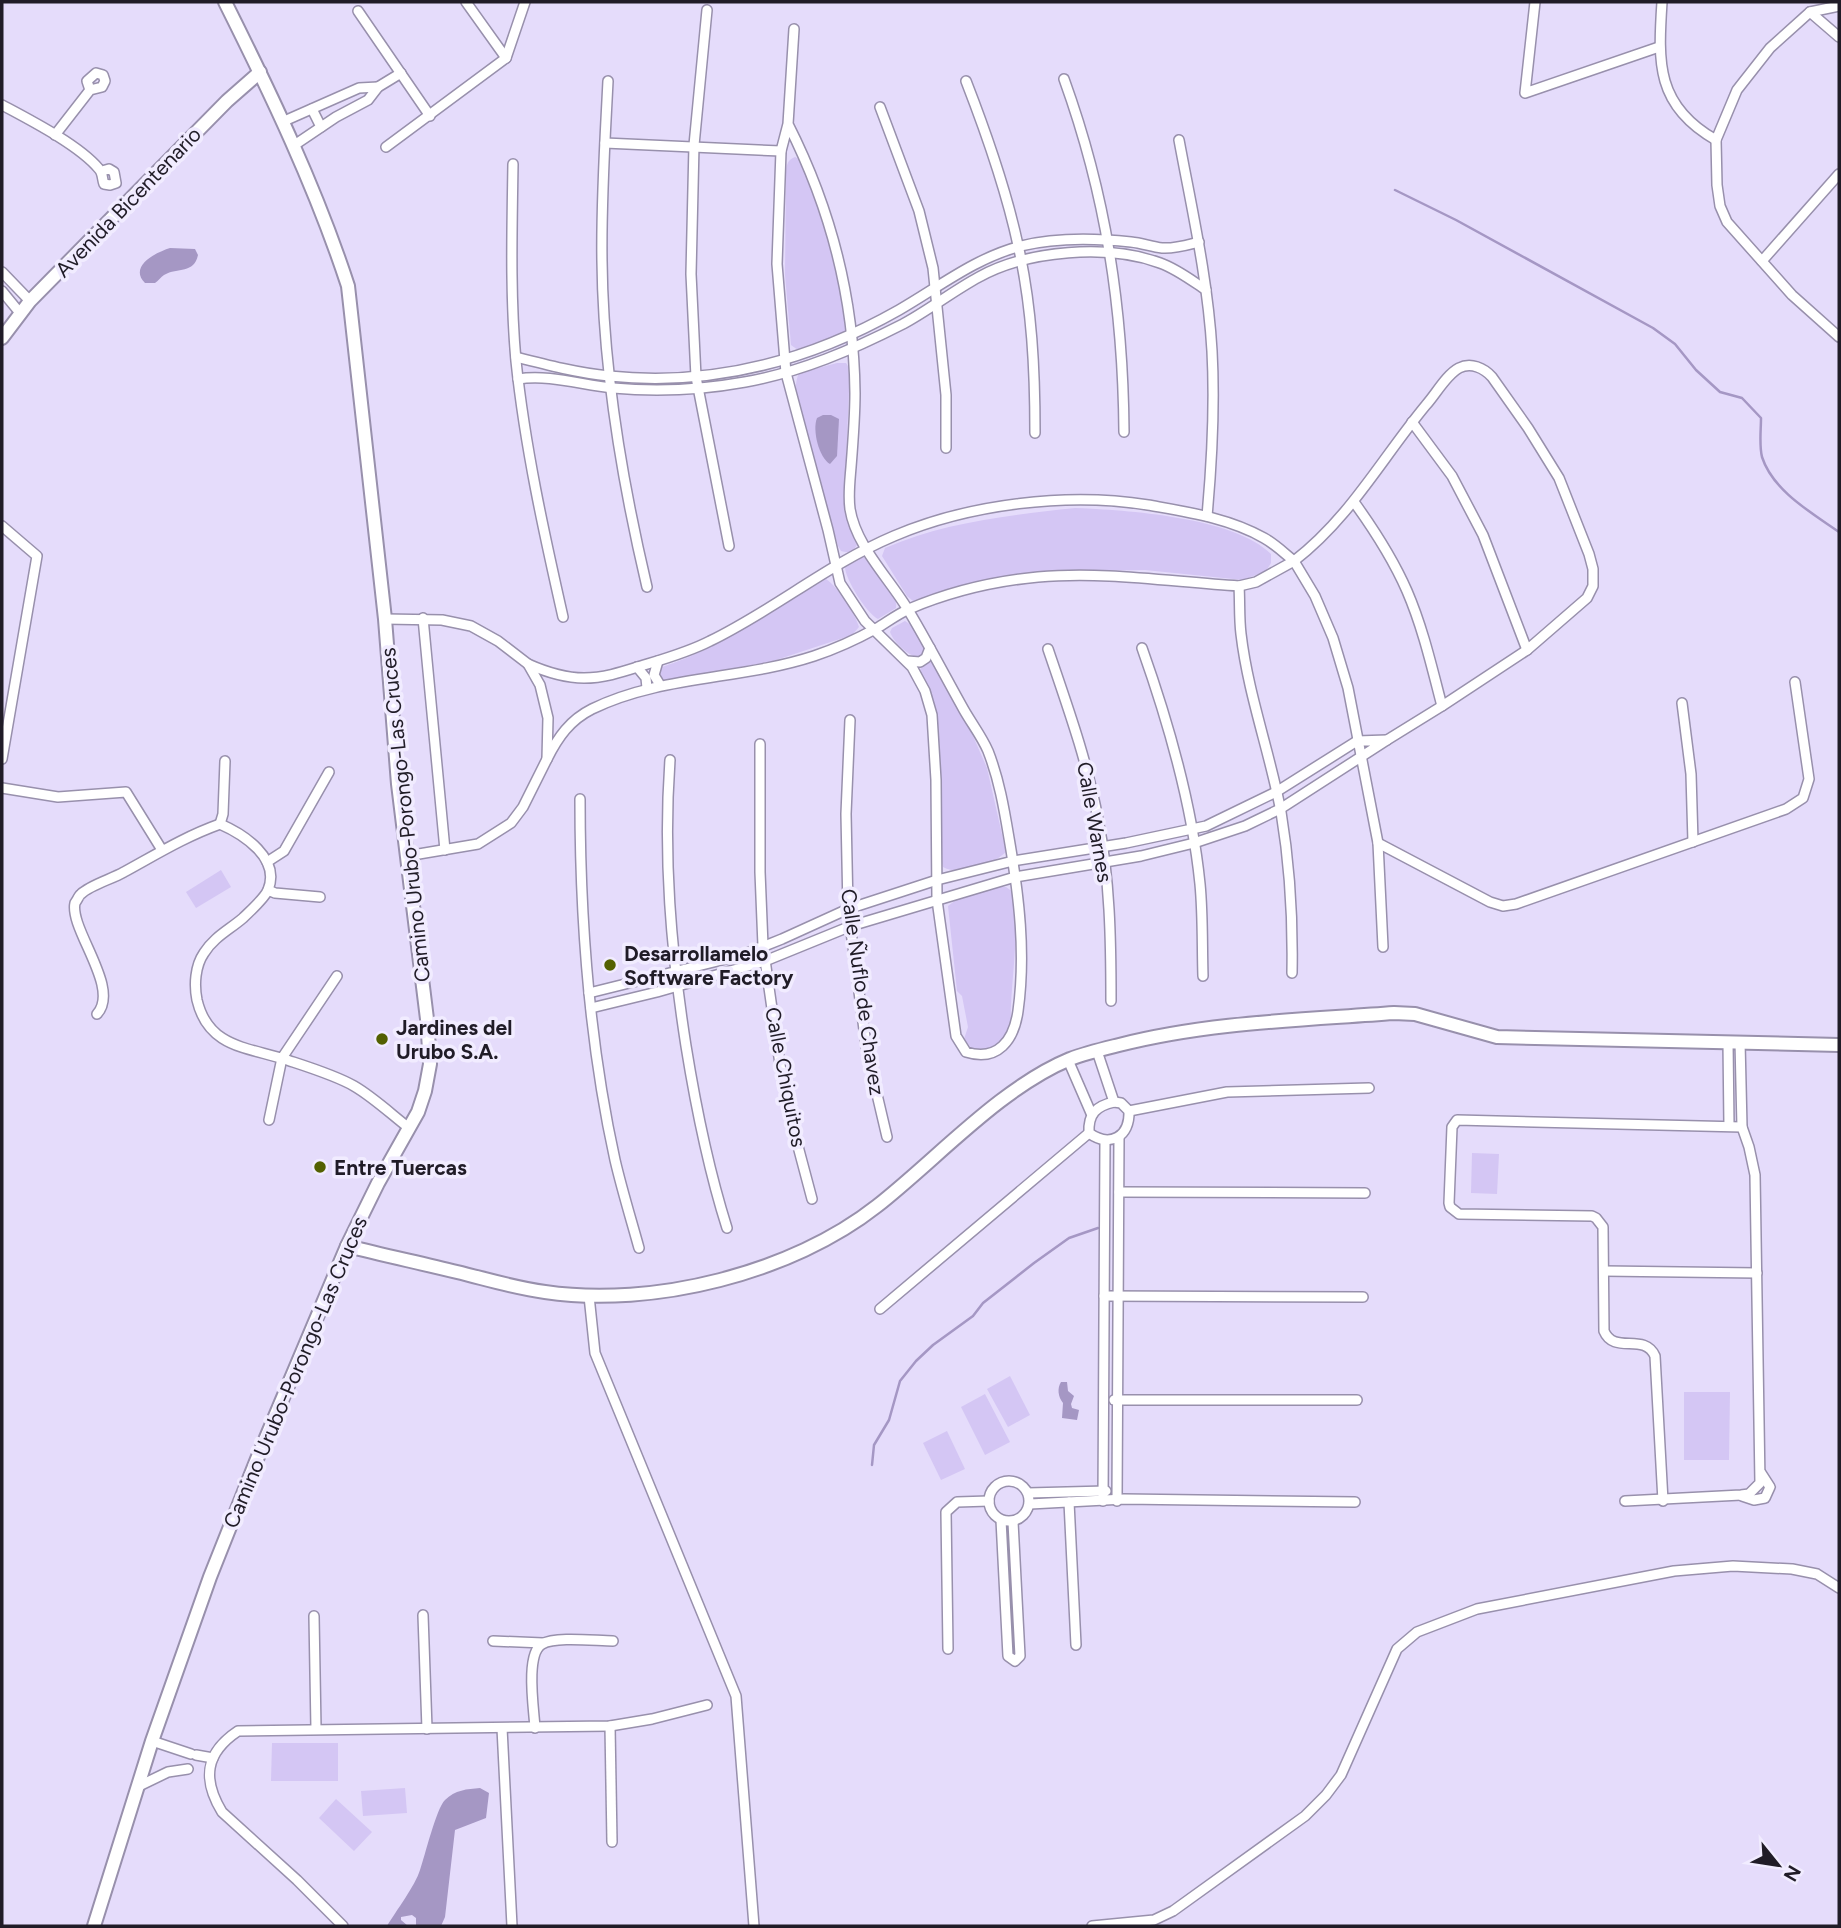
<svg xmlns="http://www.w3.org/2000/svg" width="1841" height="1928" viewBox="0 0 1841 1928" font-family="Figtree,sans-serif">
<rect width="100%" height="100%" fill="#e5dcfb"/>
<g fill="#d4c6f4">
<path d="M795 157 801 160C821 213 843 274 845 331L839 336 798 350 791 345 785 275 786 174C786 166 787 160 795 157Z"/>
<path d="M837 363H846L850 369 844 507 857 545C852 553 849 553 841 551L838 546 809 443C802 424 790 392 799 373Z"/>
<path d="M1075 508C1126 510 1234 517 1271 554V563L1266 571 1243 580 1145 570 1050 571 1018 574 982 581 913 601 907 596 882 556 885 548C944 522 1011 515 1075 508Z"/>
<path d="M863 557C877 564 898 592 896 608L878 619C867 614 845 579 845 567L852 562Z"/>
<path d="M826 579C838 587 855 613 859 627L852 635 770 662 664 680 659 677 658 671 662 667C722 648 772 610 826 579Z"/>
<path d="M905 621C914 626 923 639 927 649L921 658C909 657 894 643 890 632L892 628Z"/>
<path d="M932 661 973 736 987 768 1006 852C992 865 961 877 943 867L941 860V780L938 731 920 669Z"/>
<path d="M221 870 231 887 196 908 186 892Z"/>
<path d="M998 887H1006L1013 892C1019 930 1013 967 1011 1005 1010 1015 1013 1021 1008 1031 1002 1045 988 1051 973 1050L964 1039 968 1027 962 996 957 991 948 906 957 899Z"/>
<path d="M1472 1153 1499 1154 1497 1194 1471 1193Z"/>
<path d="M1010 1376 1030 1415 1008 1427 987 1389Z"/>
<path d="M1684 1392H1730L1729 1460H1684Z"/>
<path d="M985 1394 1010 1442 985 1455 961 1407Z"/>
<path d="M947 1431 965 1469 941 1480 923 1443Z"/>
<path d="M272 1743H338V1781H271Z"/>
<path d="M405 1788 407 1813 363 1816 361 1791Z"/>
<path d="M336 1799 372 1832 354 1851 319 1818Z"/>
</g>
<g fill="#a597c4">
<path d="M170 248 195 249 198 255C194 274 178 267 164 275 161 277 158 281 155 283H145C128 266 157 252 170 248Z"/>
<path d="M823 415H831L839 419 837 456 830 464C819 458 812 430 817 418Z"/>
<path d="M1061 1382H1067L1068 1391 1074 1396 1071 1404 1072 1408 1079 1410 1077 1420 1062 1418 1063 1403C1058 1397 1057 1388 1061 1382Z"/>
<path d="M480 1788 489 1793 486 1818 455 1830 445 1917 441 1926H416V1918L412 1915 401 1917V1920L408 1926H387C396 1911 415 1886 420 1870 425 1856 436 1809 445 1800 455 1790 467 1789 480 1788Z"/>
</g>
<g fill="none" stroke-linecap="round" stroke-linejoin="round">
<g stroke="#a597c4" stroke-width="2.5">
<path d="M1395 190 1456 220 1653 328 1675 344 1696 370 1720 392 1742 398 1761 418C1761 430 1759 445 1762 457 1773 491 1812 513 1839 532"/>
<path d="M872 1465 874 1445 889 1420 900 1381 916 1361 933 1345 973 1316 983 1303 1034 1263 1069 1238 1098 1228"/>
</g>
<defs>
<g id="street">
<path d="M466 2 506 58"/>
<path d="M1535 2 1525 93 1659 47"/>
<path d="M1662 2C1658 63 1656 106 1716 140"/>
<path d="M1839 6 1810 12 1770 48 1737 90 1716 140 1717 185 1720 206 1727 222 1792 295 1839 337"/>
<path d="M707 10 694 145 691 274 696 377 729 546"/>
<path d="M358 11 430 116"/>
<path d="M1810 12 1839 37"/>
<path d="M1064 79C1106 195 1123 308 1124 432"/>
<path d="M608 81C605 141 601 201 602 261 603 371 622 481 647 587"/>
<path d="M966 81C987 135 1006 189 1018 245 1032 307 1035 370 1035 433"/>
<path d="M2 105C30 120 79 145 99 169 103 173 102 179 104 184L110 185 116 183 114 172 109 169 102 171"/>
<path d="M880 107 919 211 933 268 946 395V448"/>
<path d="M312 109 321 127"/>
<path d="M282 122 359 88 378 87"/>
<path d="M788 124C830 207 854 299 855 393 855 417 853 442 851 467 850 480 848 495 850 509 856 547 891 580 910 613 929 645 946 678 964 710 972 724 982 737 988 751 999 779 1004 808 1009 838 1019 896 1026 953 1018 1011 1014 1040 998 1062 966 1052L956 1036 937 900 936 780 932 715 925 691 912 667 865 621 840 583 828 530 786 373 777 264 781 151 788 124 794 29"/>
<path d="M55 135 90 90 102 87 105 81 103 75 96 73 87 81 90 90"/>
<path d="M1179 140C1192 210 1208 280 1212 351 1215 406 1212 461 1207 516"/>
<path d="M605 143 781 151"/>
<path d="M293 146 336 117 368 100 378 87 401 73"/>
<path d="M386 147 506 58 525 2"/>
<path d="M513 164C512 229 510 295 516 361 525 447 544 533 563 617"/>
<path d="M1762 261 1839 174"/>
<path d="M2 272 30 301"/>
<path d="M2 291 20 313"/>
<path d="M516 357C547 365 578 373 609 376 714 387 809 361 899 310 939 287 975 258 1021 246 1057 237 1094 238 1131 242 1142 243 1152 247 1162 248 1175 249 1187 245 1199 242"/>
<path d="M518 379C549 374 582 385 613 388 657 392 701 390 745 382 801 372 852 350 903 324 929 310 953 291 979 277 1028 250 1108 244 1160 263 1177 269 1191 280 1206 290"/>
<path d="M1412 422 1452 476 1483 535 1527 650"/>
<path d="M1354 502C1375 531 1393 559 1407 591 1423 628 1432 668 1442 706"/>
<path d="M2 526 37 556 2 759"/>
<path d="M1239 586C1240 602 1239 618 1241 634 1248 694 1270 753 1281 812 1290 866 1293 919 1292 973"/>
<path d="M423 618 445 850"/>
<path d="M385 619 442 620 471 626 498 641 528 664 540 685 548 718 547 759 523 807 511 823 478 844 407 856"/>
<path d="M1142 648C1169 724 1192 804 1200 884 1203 915 1202 946 1203 976"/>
<path d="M1048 649C1067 705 1087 760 1098 819 1110 879 1111 940 1111 1001"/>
<path d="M658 661 654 675 660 685"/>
<path d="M907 661 920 662 926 658 930 648"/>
<path d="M528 664C546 672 565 678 584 678 604 678 622 672 641 666 664 659 689 652 710 641 774 610 828 564 894 536 969 504 1067 492 1148 505 1187 512 1229 518 1264 538 1275 544 1284 553 1294 561L1256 582 1239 586C1172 582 1105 571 1038 577 995 581 949 592 909 609 898 614 887 622 877 628 857 639 835 649 814 656 741 680 662 675 592 709 570 720 558 737 547 759"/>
<path d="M637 667 646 678 647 688"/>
<path d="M1682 703 1691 774 1693 842"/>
<path d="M850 720 846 814 848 909 867 1052 887 1137"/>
<path d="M760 744V872L763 946 781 1071 791 1120 812 1199"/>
<path d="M670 760C663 857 671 950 686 1046 696 1108 708 1168 727 1228"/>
<path d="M2 788 58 797 126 792 162 850"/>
<path d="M580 799C580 920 589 1042 615 1160 622 1190 631 1219 639 1248"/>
<path d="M220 824 223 814 225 761"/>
<path d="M1378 843 1490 902 1503 906 1516 904 1786 809 1803 798 1809 779 1795 682"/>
<path d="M267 862 284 851 329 772"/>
<path d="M268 890 275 893 320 897"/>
<path d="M1383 947 1378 843 1348 688 1333 638 1315 596 1294 561C1350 518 1382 458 1426 405 1436 394 1446 375 1459 368 1471 362 1484 368 1492 377L1528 428 1559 478 1589 554 1593 569V586L1587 598 1527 650 1442 706 1387 740"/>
<path d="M589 993 742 955 782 939 848 909 937 880 1013 861 1126 843 1206 826 1276 792 1357 741 1387 740 1280 809 1245 826 1194 843 1141 856 1015 877 851 926 765 961 657 992 591 1008"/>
<path d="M97 1014C121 988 69 929 75 903 76 902 80 894 81 894 90 885 112 879 124 872 157 854 184 837 220 824 243 834 281 858 268 890 264 899 250 911 243 918 229 930 214 937 204 953 195 966 194 985 197 1000 208 1047 246 1047 284 1059 305 1066 335 1075 354 1086 373 1097 391 1114 409 1128"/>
<path d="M1728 1042 1729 1126"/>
<path d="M1097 1051 1114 1102"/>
<path d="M1068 1060 1091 1113"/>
<path d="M1114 1102 1121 1103 1129 1111C1130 1137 1110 1148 1089 1133 1088 1114 1096 1106 1114 1102Z"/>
<path d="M1129 1111 1227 1092 1369 1088"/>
<path d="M269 1120 282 1058 337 976"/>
<path d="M1119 1192 1365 1193"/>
<path d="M1604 1271 1757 1273"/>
<path d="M589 1296 595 1353 736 1696 754 1926"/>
<path d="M1104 1296 1363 1297"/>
<path d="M880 1309 1089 1133"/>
<path d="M1114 1400H1357"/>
<circle cx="1009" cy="1501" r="20"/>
<path d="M1028 1493 1106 1491"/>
<path d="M1742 1496 1754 1500 1765 1498 1770 1487 1761 1473"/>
<path d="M1103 1501 1105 1142"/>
<path d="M1117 1501 1119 1137"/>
<path d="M1625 1501 1741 1495 1749 1494 1760 1483 1755 1175 1749 1147 1742 1127 1740 1042"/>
<path d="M1663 1501 1655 1356C1644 1332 1614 1355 1604 1331L1603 1227 1596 1218 1592 1216 1459 1214 1450 1207 1449 1203 1452 1127 1457 1120 1742 1127"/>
<path d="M1069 1502 1076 1645"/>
<path d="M1030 1504 1124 1499 1355 1502"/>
<path d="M1001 1520 1008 1656 1015 1661 1020 1656 1013 1522"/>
<path d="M423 1615 427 1729"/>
<path d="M314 1616 316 1729"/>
<path d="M493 1641 543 1643"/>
<path d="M948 1649 946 1512 957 1502 989 1501"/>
<path d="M610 1726 612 1842"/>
<path d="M502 1728 512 1926"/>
<path d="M535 1728C534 1710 525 1654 542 1644 556 1636 596 1641 613 1641"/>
<path d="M152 1741 191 1754"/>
<path d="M196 1755 213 1758"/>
<path d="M137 1787 168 1772 188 1769"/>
<path d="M343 1926 297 1880 222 1812C202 1779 205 1753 238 1731L610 1726 652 1719 707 1705"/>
<path d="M1092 1926 1154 1920 1173 1911 1305 1816 1326 1795 1341 1775 1397 1649 1417 1632 1477 1609 1674 1571 1733 1566 1792 1569 1817 1574 1839 1588"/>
</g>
<g id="secondary">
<path d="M2 338 30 301 227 101 260 72"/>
<path d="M347 1246C383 1255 420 1263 457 1272 486 1279 515 1288 545 1292 653 1308 792 1273 877 1206 937 1159 1000 1088 1070 1059 1086 1053 1103 1049 1119 1045 1209 1022 1303 1020 1394 1013L1415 1014 1497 1037 1839 1045"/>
<path d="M94 1926 152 1741 210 1577 257 1459 347 1246 378 1183 418 1112 425 1091 430 1064 427 1019 398 784 385 619 348 286C316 188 271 94 225 2"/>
</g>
</defs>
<use href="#street" stroke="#9890ac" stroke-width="12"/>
<use href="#secondary" stroke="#9890ac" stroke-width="16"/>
<use href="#street" stroke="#fff" stroke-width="9"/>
<use href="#secondary" stroke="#fff" stroke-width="12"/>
</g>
<g fill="#536001" stroke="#f1ecff" stroke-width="2.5">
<circle cx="610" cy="965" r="7"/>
<circle cx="382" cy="1039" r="7"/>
<circle cx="320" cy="1167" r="7"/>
</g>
<g text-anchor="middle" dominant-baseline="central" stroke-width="7" stroke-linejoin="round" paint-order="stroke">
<g font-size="21" fill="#201c27" stroke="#f1ecff">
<text transform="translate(128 202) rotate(-46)">Avenida Bicentenario</text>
<text transform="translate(405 815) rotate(-96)">Camino Urubo-Porongo-Las Cruces</text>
<text transform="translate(1095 822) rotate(80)">Calle Warnes</text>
<text transform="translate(863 992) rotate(82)">Calle Ñuflo de Chavez</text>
<text transform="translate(786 1077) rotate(79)">Calle Chiquitos</text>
<text transform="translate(295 1372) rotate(-67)">Camino Urubo-Porongo-Las Cruces</text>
</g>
<g font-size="21" font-weight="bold" fill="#201c27" stroke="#f1ecff" text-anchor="start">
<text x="624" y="953">Desarrollamelo<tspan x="624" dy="24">Software Factory</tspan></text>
<text x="396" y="1027">Jardines del<tspan x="396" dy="24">Urubo S.A.</tspan></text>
<text x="334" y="1167">Entre Tuercas</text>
</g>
</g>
<rect width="1841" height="1928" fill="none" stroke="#201c27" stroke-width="7"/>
<g transform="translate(1778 1865) rotate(120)" stroke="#f1ecff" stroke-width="5" paint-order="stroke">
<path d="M0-5L12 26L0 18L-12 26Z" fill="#201c27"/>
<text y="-10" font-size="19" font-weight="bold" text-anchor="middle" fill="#201c27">N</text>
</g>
</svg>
